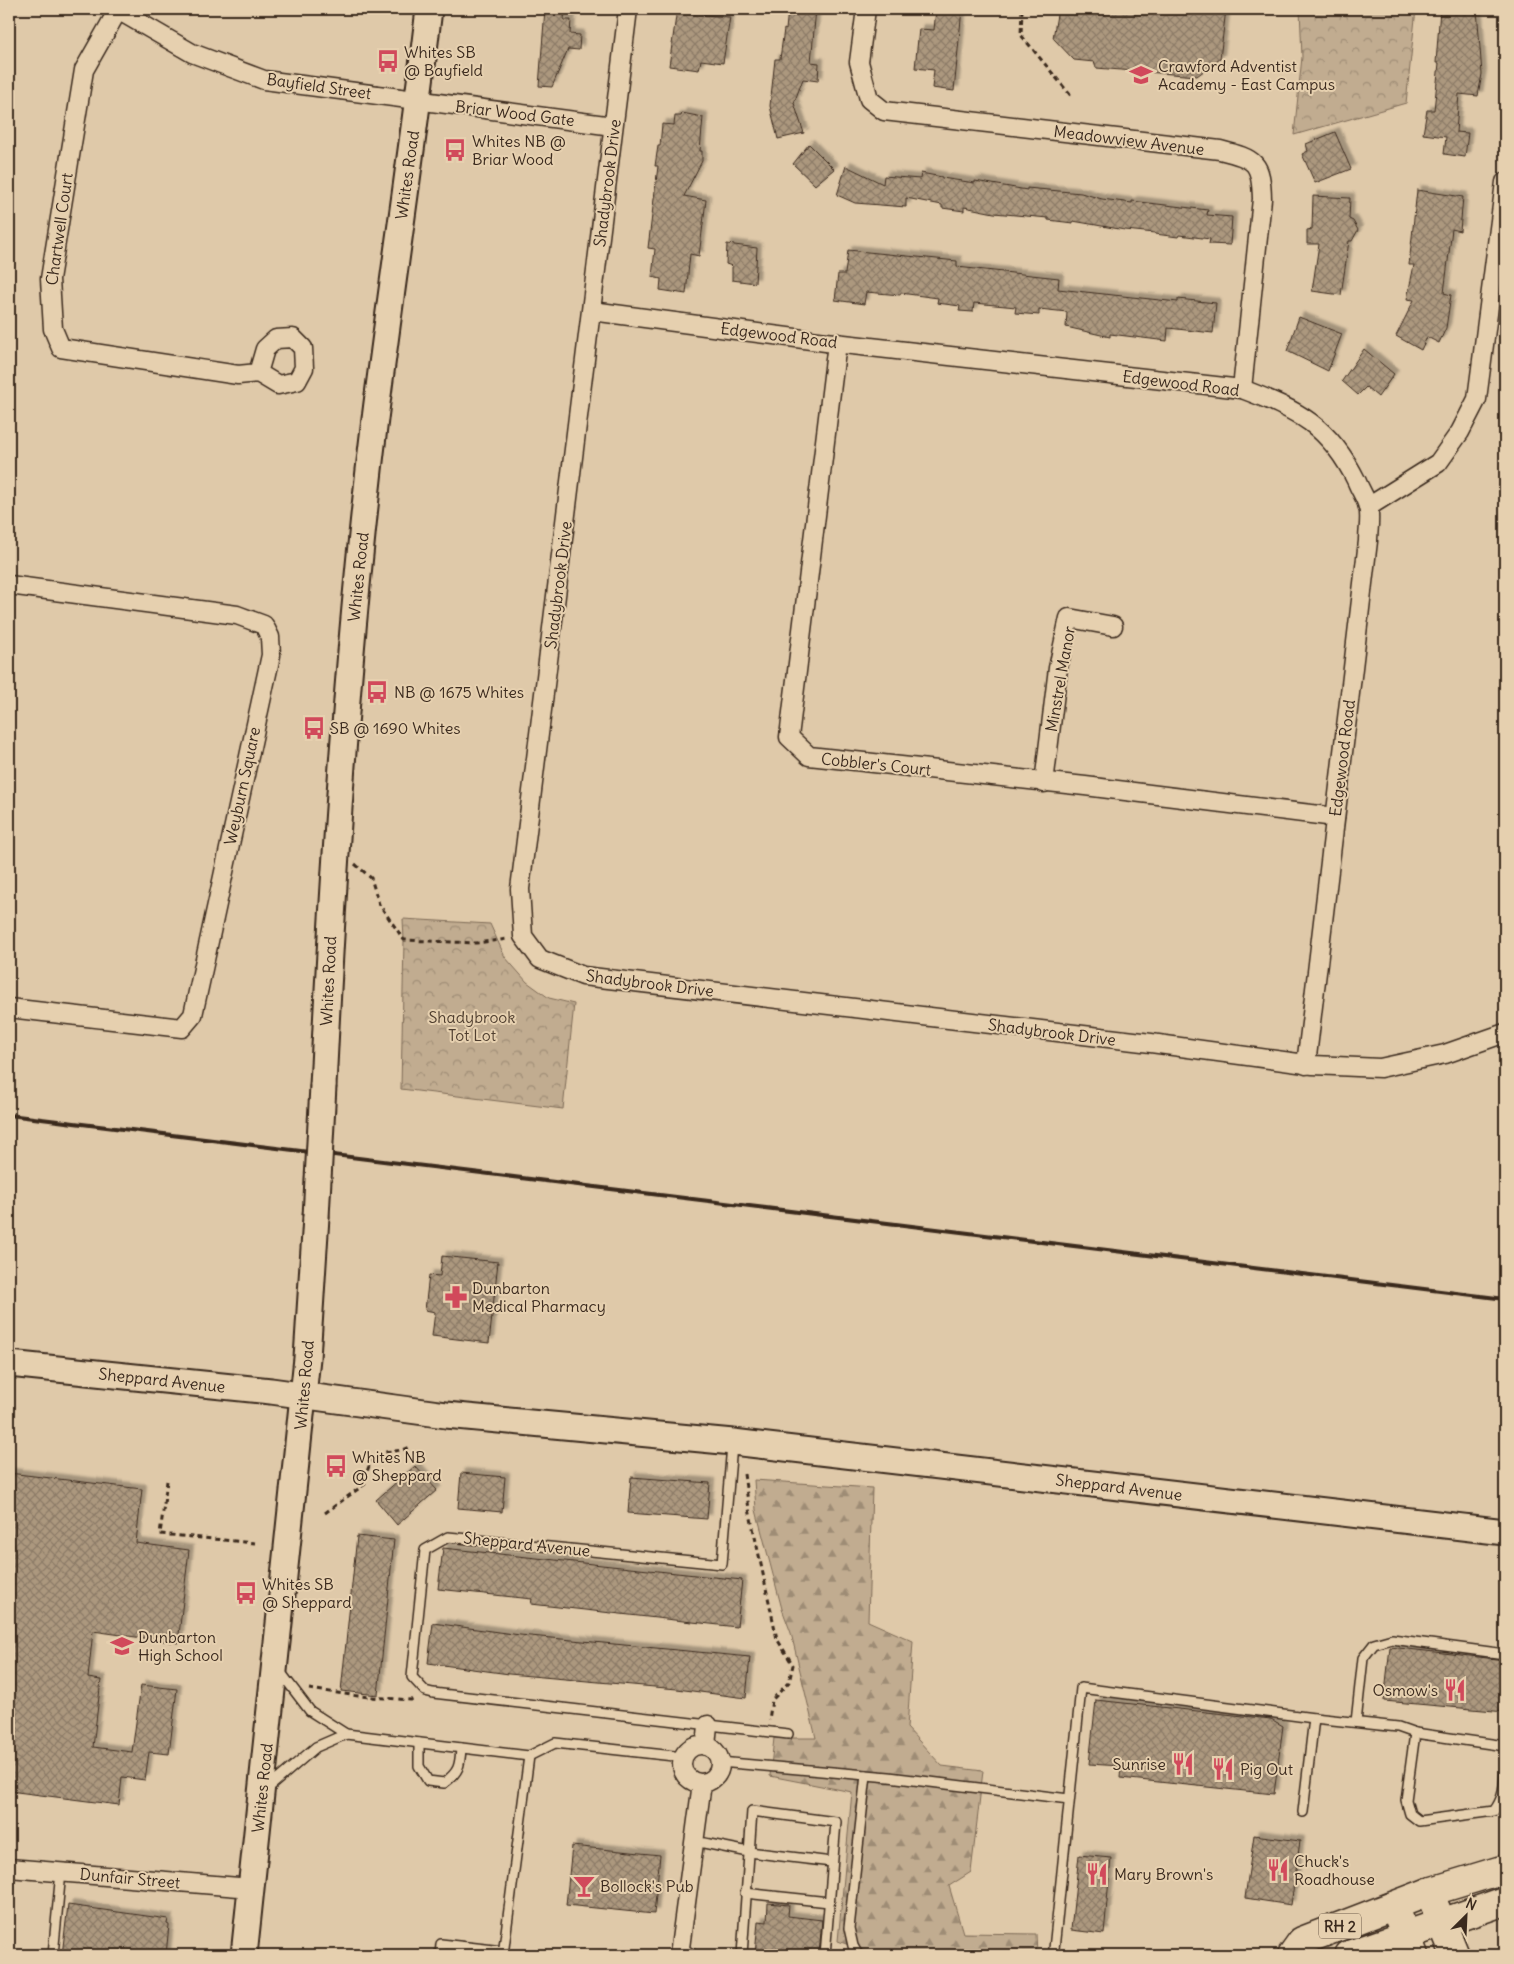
<svg xmlns="http://www.w3.org/2000/svg" width="1514" height="1964" viewBox="0 0 1514 1964" font-family="Delius,sans-serif">
<defs>
<pattern id="forest-firs" width="22" height="20" patternUnits="userSpaceOnUse" patternTransform="scale(1.25)"><rect width="22" height="20" fill="#c1ac90"/><path d="M5 1l3.5 6h-7zM16 11l3.5 6h-7z" fill="#9e8c75"/></pattern>
<pattern id="park-crowns" width="20" height="18" patternUnits="userSpaceOnUse" patternTransform="scale(1.25)"><rect width="20" height="18" fill="#c1ac90"/><path d="M2 6a3 3 0 1 1 6 0M12 15a3 3 0 1 1 6 0" fill="none" stroke="#9e8c75"/></pattern>
<pattern id="building-cross-hatch" width="8" height="8" patternUnits="userSpaceOnUse" patternTransform="scale(1.25)"><rect width="8" height="8" fill="#ac987e"/><path d="M0 0l8 8M0 8l8-8" fill="none" stroke="#8d7c67"/></pattern>
<filter id="shadow"><feDropShadow dx="4.5" dy="-4.5" stdDeviation="1" flood-color="#0004"/></filter>
</defs>
<rect width="100%" height="100%" fill="#dfc9a9"/>
<filter id="ink" filterUnits="userSpaceOnUse"><feTurbulence type="fractalNoise" baseFrequency=".02" numOctaves="2"/><feDisplacementMap in="SourceGraphic" scale="10" xChannelSelector="R" yChannelSelector="G"/><feConvolveMatrix kernelMatrix="1 2 1 2 8 2 1 2 1" color-interpolation-filters="sRGB"/></filter>
<g filter="url(#ink)">
<path fill="url(#forest-firs)" stroke="#7e6b57" d="M754 1480 872 1488 868 1621 913 1641 907 1728 942 1766 983 1771 971 1872 949 1886 963 1933 1036 1934 1037 1955H877L838 1941 852 1792 770 1776 774 1738H816L791 1633 782 1609 756 1510Z"/>
<g fill="url(#park-crowns)" stroke="#7e6b57">
<path d="M1300 9H1416L1406 103 1294 135 1302 57Z"/>
<path d="M403 919 490 924 505 957 527 982 549 998 574 1004 563 1109 401 1089 404 940Z"/>
</g>
<g fill="url(#building-cross-hatch)" stroke="#3b2a1e" filter="url(#shadow)">
<path d="M545 9H565L564 20H571L570 34 580 35 579 50 568 49 552 87 539 86Z"/>
<path d="M677 9H704V15L730 17 723 63 701 60 699 70 669 66Z"/>
<path d="M788 9H816L811 62 819 63 818 81 803 79 794 103 804 133 778 139 770 106 775 59H780L784 29 786 30Z"/>
<path d="M936 9H962L954 91 932 88 934 70 915 68 919 29 934 30Z"/>
<path d="M1058 9H1226L1220 59 1197 76 1096 68 1094 62 1074 60 1053 38Z"/>
<path d="M1440 9H1477L1482 74 1478 96 1459 94 1456 132 1468 133 1465 157 1444 154 1446 137 1423 134 1427 110H1434L1439 63H1436Z"/>
<path d="M682 113 703 117 700 151H702V161L684 196 706 200 699 256 690 254 686 294 660 290 661 279 652 277 655 249 648 248 658 166H655L658 146H660L662 124 674 125 675 116H681Z"/>
<path d="M1335 132 1351 169 1315 183 1302 154 1308 151 1306 144Z"/>
<path d="M809 144 834 169 815 185 793 164Z"/>
<path d="M846 166 883 184 884 176 920 179 921 173 942 177V178L975 183V181L1027 190V188L1081 193 1102 199 1132 203V201L1208 210 1207 215 1232 217 1230 245 1209 244 1210 239 1179 235 1178 237 1155 234V233L1125 230 1073 221V223L1048 220V218L994 213 964 207V211L942 208V205L906 198V207L855 203 837 195Z"/>
<path d="M1417 190 1463 197 1460 231 1452 229 1444 293 1451 295 1446 328 1439 343 1427 337 1421 350 1396 336 1414 300 1407 299 1414 265H1409Z"/>
<path d="M1313 196 1350 198 1349 219 1353 221 1358 230 1352 241H1349L1341 295 1312 291 1319 244H1307V230L1312 229Z"/>
<path d="M727 244 757 248 755 283 732 280V266L726 264Z"/>
<path d="M848 250 957 261V267L1059 278 1058 289 1178 302V299L1216 303 1213 333 1168 328 1167 341 1110 334V337L1066 327 1067 312 1039 309V315L1015 313 1016 307 974 303 973 312 959 311 960 306 937 303 938 298 900 293V295L866 292 864 304 835 300 838 274H845Z"/>
<path d="M1299 317 1342 334 1328 371 1287 351Z"/>
<path d="M1364 349 1394 374 1378 397 1366 387 1358 395 1342 381Z"/>
<path d="M442 1256 498 1262 489 1343 432 1336 435 1312 425 1310 429 1275 440 1276Z"/>
<path d="M415 1466 437 1490 397 1525 376 1500Z"/>
<path d="M9 1473 142 1489 136 1543 189 1550 178 1643 93 1631 88 1678 101 1680 93 1747 132 1752 141 1685 177 1689 169 1754 149 1752 145 1780 122 1777 119 1805 9 1791V1674L15 1623 9 1622Z"/>
<path d="M461 1473 505 1477 502 1512 458 1508Z"/>
<path d="M631 1477 710 1483 707 1519 628 1513Z"/>
<path d="M357 1536 394 1540 378 1695 341 1691Z"/>
<path d="M443 1548 742 1580 737 1627 531 1604 532 1599 438 1589Z"/>
<path d="M433 1623 520 1635 750 1657 746 1698 677 1689 509 1674 428 1663Z"/>
<path d="M1390 1647 1505 1660V1712L1384 1701Z"/>
<path d="M1096 1700 1271 1719 1283 1726 1274 1794 1120 1778 1121 1766 1089 1764Z"/>
<path d="M1254 1835 1300 1841 1291 1905 1245 1898Z"/>
<path d="M572 1846 660 1855 654 1914 566 1905Z"/>
<path d="M1079 1855 1111 1858 1104 1934 1071 1930Z"/>
<path d="M768 1903 789 1905 788 1916 822 1920 819 1955H755L758 1921 767 1922Z"/>
<path d="M68 1905 168 1919 167 1924 169 1925 166 1955H62Z"/>
</g>
<g fill="none" stroke-linecap="round" stroke-linejoin="round">
<defs>
<g id="lane">
<path d="M732 1445 722 1564 448 1537 425 1550 412 1677 425 1691 433 1693 788 1734"/>
<path d="M278 1669 310 1711 346 1734 529 1756 555 1743 683 1757"/>
<path d="M1314 1718 1398 1727 1415 1733"/>
<path d="M1356 1722 1363 1658 1374 1644 1392 1639 1505 1654"/>
<path d="M419 1743V1766L428 1781 444 1783C459 1772 460 1766 461 1748"/>
<path d="M1505 1746 1415 1733 1406 1800 1410 1814 1419 1821 1494 1811C1503 1799 1504 1789 1505 1774"/>
<path d="M720 1762 889 1777 1069 1799"/>
<path d="M267 1789 316 1747 346 1734"/>
<path d="M694 1841 749 1852 832 1862"/>
<path d="M745 1893 829 1902"/>
<path d="M680 1947 694 1955"/>
<path d="M53 1955 61 1872"/>
<path d="M440 1955 441 1944 503 1951"/>
<path d="M503 1955 529 1756"/>
<path d="M742 1955 752 1811 836 1822 825 1955"/>
<path d="M858 1955 853 1946 849 1928 866 1775"/>
<path d="M1056 1955 1054 1949 1081 1688 1314 1718 1303 1812"/>
</g>
<g id="street">
<path d="M116 9 192 53 264 80 613 126"/>
<path d="M628 9 520 889 523 936 540 959 583 976 1151 1043 1313 1065 1380 1068 1445 1054 1505 1033"/>
<path d="M866 9 859 62 869 99 884 111 1220 150C1256 159 1261 162 1262 199L1242 389"/>
<path d="M118 10 84 70 50 279 53 329 61 348 238 375 258 373 278 385 297 381 304 368 303 348 293 338 276 339 265 349 258 373"/>
<path d="M592 311 826 342 1242 389C1298 410 1330 426 1357 482 1360 490 1366 498 1368 507 1371 516 1368 531 1368 541L1306 1065"/>
<path d="M837 343 789 737 809 756 1085 786 1335 817"/>
<path d="M1368 507 1438 463 1460 432 1477 399 1505 182"/>
<path d="M9 585 237 615 264 625 270 637 271 655 193 1015 182 1028 9 1008"/>
<path d="M1044 783 1058 668 1069 618 1113 626"/>
<circle cx="701" cy="1764" r="19"/>
<path d="M706 1746 708 1725"/>
<path d="M9 1868 251 1888"/>
<path d="M679 1955 702 1783"/>
</g>
<g id="secondary">
<path d="M323 1086C334 863 348 640 375 419 392 282 413 146 429 9"/>
<path d="M9 1364 271 1391 446 1415 733 1442 1505 1532"/>
<path d="M244 1955 307 1358 316 1217"/>
</g>
<g id="primary">
<path d="M1292 1955 1302 1941 1429 1892 1505 1869"/>
<path d="M1349 1955 1505 1901"/>
</g>
<g id="highway">
<path d="M1429 1892 1455 1955"/>
<path d="M1394 1906 1414 1955"/>
</g>
</defs>
<use href="#lane" stroke="#3b2a1e" stroke-width="12"/>
<use href="#street" stroke="#3b2a1e" stroke-width="21"/>
<use href="#secondary" stroke="#3b2a1e" stroke-width="29"/>
<use href="#primary" stroke="#3b2a1e" stroke-width="31"/>
<use href="#highway" stroke="#3b2a1e" stroke-width="31"/>
<g stroke="#3b2a1e" stroke-width="3" stroke-dasharray="5 4" stroke-linecap="butt">
<path d="M1022 9 1021 35 1072 97"/>
<path d="M355 864 371 878 379 904 404 940 476 943 508 939"/>
<path d="M744 1474 749 1509 777 1639 793 1665 789 1682 772 1700 769 1720"/>
<path d="M167 1481 160 1534 255 1543"/>
<path d="M325 1513 365 1484C366 1470 371 1455 386 1452 396 1450 399 1452 409 1447"/>
<path d="M309 1689 358 1696 411 1700 414 1698"/>
</g>
<use href="#lane" stroke="#e6d0af" stroke-width="9"/>
<use href="#street" stroke="#e6d0af" stroke-width="18"/>
<use href="#secondary" stroke="#e6d0af" stroke-width="25"/>
<use href="#primary" stroke="#e6d0af" stroke-width="28"/>
<use href="#highway" stroke="#e6d0af" stroke-width="28"/>
<path stroke="#3b2a1e" stroke-width="4" d="M9 1115 1505 1299"/>
<defs>
<path id="secondary-bridge" d="M316 1217 323 1086"/>
</defs>
<use href="#secondary-bridge" stroke="#3b2a1e" stroke-width="29" stroke-linecap="butt"/>
<use href="#secondary-bridge" stroke="#e6d0af" stroke-width="25"/>
</g>
</g>
<defs>
<symbol id="bus-bare" viewBox="-9 -9 18 18"><path d="M-5-6H5V4H4V6H2V4H-2V6H-4V4H-5ZM-3.5-4V0h7V-4ZM-3.5 1.2v1.5H-2V1.2ZM2 1.2v1.5H3.5V1.2Z" fill="#d1495b" stroke="#e6d0af" stroke-width="2.5" paint-order="stroke"/></symbol>
<symbol id="school-bare" viewBox="-9 -9 18 18"><path d="M0-5L7-2L0 1L-7-2ZM-4 1L0 2.5L4 1V4Q0 6-4 4Z" fill="#d1495b" stroke="#e6d0af" stroke-width="2.5" paint-order="stroke"/></symbol>
<symbol id="pharmacy-bare" viewBox="-9 -9 18 18"><path d="M-2-6h4v4h4v4h-4v4h-4v-4h-4v-4h4Z" fill="#d1495b" stroke="#e6d0af" stroke-width="2.5" paint-order="stroke"/></symbol>
<symbol id="restaurant-bare" viewBox="-9 -9 18 18"><path d="M-5-6h1v4h1v-4h1v4h1v-4h1v5L-1.5 .5V6h-2V.5L-5-1ZM5-6V6H3V1.5H1.5Q1.5-4 5-6Z" fill="#d1495b" stroke="#e6d0af" stroke-width="2.5" paint-order="stroke"/></symbol>
<symbol id="bar-bare" viewBox="-9 -9 18 18"><path d="M-6-5H6L.8 .8V4.5H3.5V6h-7V4.5H-.8V.8Z" fill="#d1495b" stroke="#e6d0af" stroke-width="2.5" paint-order="stroke"/></symbol>
</defs>
<g fill-rule="evenodd">
<use href="#bus-bare" x="372" y="45" width="32" height="32"/>
<use href="#school-bare" x="1125" y="59" width="32" height="32"/>
<use href="#bus-bare" x="439" y="134" width="32" height="32"/>
<use href="#bus-bare" x="361" y="676" width="32" height="32"/>
<use href="#bus-bare" x="298" y="712" width="32" height="32"/>
<use href="#pharmacy-bare" x="440" y="1281" width="32" height="32"/>
<use href="#bus-bare" x="320" y="1450" width="32" height="32"/>
<use href="#bus-bare" x="230" y="1577" width="32" height="32"/>
<use href="#school-bare" x="106" y="1630" width="32" height="32"/>
<use href="#restaurant-bare" x="1439" y="1674" width="32" height="32"/>
<use href="#restaurant-bare" x="1167" y="1748" width="32" height="32"/>
<use href="#restaurant-bare" x="1207" y="1753" width="32" height="32"/>
<use href="#restaurant-bare" x="1262" y="1854" width="32" height="32"/>
<use href="#restaurant-bare" x="1081" y="1858" width="32" height="32"/>
<use href="#bar-bare" x="568" y="1870" width="32" height="32"/>
</g>
<g text-anchor="middle" dominant-baseline="central" stroke-width="4" stroke-linejoin="round" paint-order="stroke">
<rect fill="#e6d0af" stroke="#6e5c4a" stroke-width="1" x="1319" y="1913.5" width="42" height="25" rx="4"/>
<g font-size="15" font-weight="bold" fill="#3b2a1e">
<text x="1340" y="1926">RH 2</text>
</g>
<g font-size="16" fill="#3b2a1e" stroke="#e6d0af" text-anchor="start">
<text x="404" y="52">Whites SB<tspan x="404" dy="18">@ Bayfield</tspan></text>
<text x="1158" y="66">Crawford Adventist<tspan x="1158" dy="18">Academy - East Campus</tspan></text>
<text x="472" y="141">Whites NB @<tspan x="472" dy="18">Briar Wood</tspan></text>
<text x="394" y="692">NB @ 1675 Whites</text>
<text x="330" y="728">SB @ 1690 Whites</text>
<text x="472" y="1288">Dunbarton<tspan x="472" dy="18">Medical Pharmacy</tspan></text>
<text x="352" y="1457">Whites NB<tspan x="352" dy="18">@ Sheppard</tspan></text>
<text x="262" y="1584">Whites SB<tspan x="262" dy="18">@ Sheppard</tspan></text>
<text x="138" y="1637">Dunbarton<tspan x="138" dy="18">High School</tspan></text>
<text x="1438" y="1690" text-anchor="end">Osmow's</text>
<text x="1166" y="1764" text-anchor="end">Sunrise</text>
<text x="1240" y="1769">Pig Out</text>
<text x="1294" y="1861">Chuck's<tspan x="1294" dy="18">Roadhouse</tspan></text>
<text x="1114" y="1874">Mary Brown's</text>
<text x="600" y="1886">Bollock's Pub</text>
</g>
<g font-size="16" fill="#3b2a1e" stroke="#e6d0af">
<text transform="translate(319 86) rotate(8)">Bayfield Street</text>
<text transform="translate(515 113) rotate(7)">Briar Wood Gate</text>
<text transform="translate(1129 140) rotate(7)">Meadowview Avenue</text>
<text transform="translate(407 175) rotate(-82)">Whites Road</text>
<text transform="translate(607 183) rotate(-83)">Shadybrook Drive</text>
<text transform="translate(59 229) rotate(-82)">Chartwell Court</text>
<text transform="translate(779 335) rotate(7)">Edgewood Road</text>
<text transform="translate(1181 383) rotate(7)">Edgewood Road</text>
<text transform="translate(358 577) rotate(-84)">Whites Road</text>
<text transform="translate(558 585) rotate(-83)">Shadybrook Drive</text>
<text transform="translate(1060 679) rotate(-80)">Minstrel Manor</text>
<text transform="translate(1342 758) rotate(-83)">Edgewood Road</text>
<text transform="translate(876 764) rotate(6)">Cobbler's Court</text>
<text transform="translate(242 786) rotate(-78)">Weyburn Square</text>
<text transform="translate(328 981) rotate(-87)">Whites Road</text>
<text transform="translate(650 983) rotate(7)">Shadybrook Drive</text>
<text transform="translate(1052 1032) rotate(7)">Shadybrook Drive</text>
<text transform="translate(162 1380) rotate(6)">Sheppard Avenue</text>
<text transform="translate(304 1385) rotate(-85)">Whites Road</text>
<text transform="translate(1119 1487) rotate(7)">Sheppard Avenue</text>
<text transform="translate(527 1544) rotate(6)">Sheppard Avenue</text>
<text transform="translate(262 1788) rotate(-84)">Whites Road</text>
<text transform="translate(130 1878) rotate(5)">Dunfair Street</text>
</g>
<g font-size="16" fill="#4f3e2f" stroke="#e6d0af">
<text x="472" y="1017">Shadybrook<tspan x="472" dy="18">Tot Lot</tspan></text>
</g>
</g>
<rect width="1514" height="1964" fill="none" stroke="#e6d0af" stroke-width="30"/>
<rect x="15" y="15" width="1484" height="1934" fill="none" stroke="#3b2a1e" stroke-width="2" filter="url(#ink)"/>
<g transform="translate(1466 1916) rotate(24)" stroke="#e6d0af" stroke-width="4" paint-order="stroke">
<path d="M0-4L9 19L0 12L-9 19Z" fill="#3b2a1e"/>
<text y="-8" font-size="14" font-weight="bold" text-anchor="middle" fill="#3b2a1e">N</text>
</g>
</svg>
